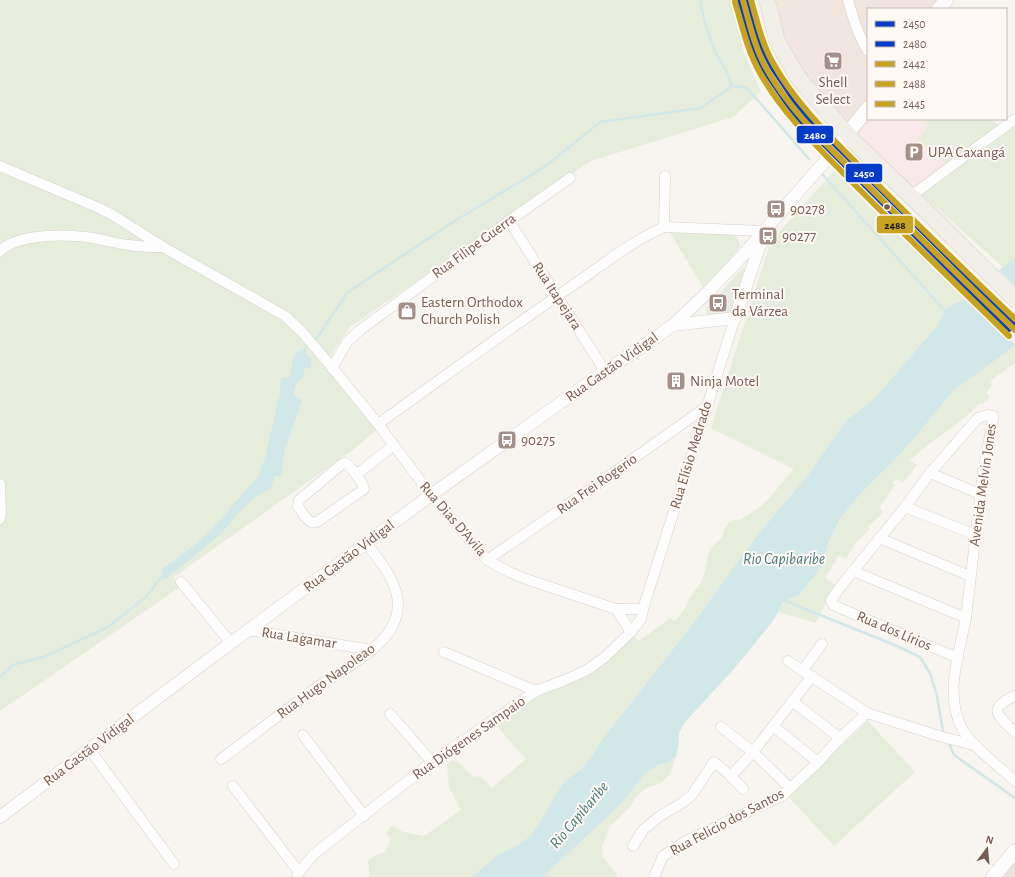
<svg xmlns="http://www.w3.org/2000/svg" width="1015" height="877" viewBox="0 0 1015 877" font-family="'Alegreya Sans',sans-serif">
<rect width="100%" height="100%" fill="#f8f4f0"/>
<path fill="#f0e6de" d="M760 0H949L942 9H868V99L848 128 786 69Z"/>
<path fill="#eae3df" d="M1015 862V877H1003Z"/>
<path fill="#f8e9ea" d="M868 119H990L998 125 912 191 854 135Z"/>
<g fill="#e7eddc">
<path d="M0 0H731L744 53 761 92 733 117 591 161 350 327 334 350 327 368 379 428 354 449 174 577 180 587 0 711Z"/>
<path d="M922 119H990L998 125 947 165 918 139 928 127 921 120Z"/>
<path d="M1015 120V259L1003 267 922 195Z"/>
<path d="M834 171 969 296 963 301 952 304 945 310 937 326 925 340 872 401 846 422 808 475 759 533 685 634 601 741 593 755 581 769 565 781 554 797 541 820 530 836 518 845 498 855 471 877H369V867L367 862 374 856 385 852 391 838 386 834 390 826 395 827 403 832 424 836 461 810 449 787 447 765 452 760 458 762 473 777 480 776 492 788 526 759 495 724 538 695 573 682 596 668 634 636 639 641 670 618 675 621C682 615 685 606 690 598 694 591 699 587 702 580 706 570 706 560 710 550 713 544 719 542 722 537 724 534 723 530 725 528 728 522 734 519 740 520 752 513 764 505 773 494 780 485 786 477 794 469L711 428 771 241Z"/>
<path d="M669 231 733 235 738 238 740 245 738 250 704 289Z"/>
<path d="M743 267 746 270 735 313 709 316 706 311 708 307Z"/>
<path d="M1015 344V363L990 381 992 384 986 394 989 396 987 401H985L983 404 980 403C959 425 932 440 910 460L917 465 903 483 896 479 892 483 895 485 880 507 883 511 879 517 868 526 869 530 856 542 846 559 839 555 825 578 835 585 816 623 778 612 785 601 798 596 821 568 829 541 840 519 861 493 893 462 917 435 953 391 1004 354Z"/>
<path d="M868 721 915 772 834 846 787 795Z"/>
<path d="M676 757 670 774 661 783 646 788 636 797 630 807 621 816 610 826 602 847 603 857 618 877H543L621 804 645 774 658 765 667 763Z"/>
</g>
<g fill="#d2e7e8">
<path d="M1015 259V344L1004 354 953 391 917 435 893 462 861 493 840 519 829 541 821 568 798 596 784 601 773 621 733 670 685 722 679 733 678 747 676 757 667 763 658 765 645 774 621 804 543 877H471L498 855 518 845 530 836 541 820 554 797 565 781 581 769 593 755 601 741 685 634 759 533 808 475 846 421 872 401 925 340 937 326 945 310 952 304 963 301 1003 267Z"/>
<path d="M306 346 307 356 312 358 310 368 304 369V377C297 381 294 386 294 394L302 400 285 449 281 476H275L271 488 256 497 238 513 223 532 165 580 161 570 197 543 213 528 259 475 265 458 280 393 281 378H289L294 355Z"/>
</g>
<path fill="#f8f4f0" d="M998 269 1015 286V344L966 296Z"/>
<g fill="none" stroke-linecap="round" stroke-linejoin="round">
<g stroke="#d2e7e8" stroke-width="2.5">
<path d="M700 0 704 20 715 52 726 70 732 86"/>
<path d="M823 175 946 312"/>
<path d="M314 342 347 293 458 219 546 166 600 122 701 108 732 86 747 88 809 159"/>
<path d="M783 600 897 646 920 657 930 673 937 696 943 731 945 735"/>
<path d="M0 677 13 665 46 656 108 627 146 597 158 581 166 574"/>
<path d="M948 741 954 755 1015 798"/>
</g>
<defs>
<g id="minor">
<path d="M848 0C853 18 858 35 868 51"/>
<path d="M0 166 99 208 111 214 163 247C151 247 140 247 129 245 118 244 109 241 98 239 72 234 20 232 0 251"/>
<path d="M911 196 1015 119"/>
<path d="M509 221 605 371"/>
<path d="M664 227 665 176"/>
<path d="M163 247 285 316 302 332 326 360 378 424 431 495 487 560 507 571 526 579 616 609H643"/>
<path d="M332 368 347 342 360 330 509 221 570 178"/>
<path d="M378 424C441 379 505 332 569 288 600 267 630 242 664 227L764 231"/>
<path d="M345 463C350 465 363 483 364 489L317 522C308 525 303 513 298 506L299 500 342 464Z"/>
<path d="M930 473 980 494"/>
<path d="M356 475 394 445"/>
<path d="M0 484 1 513 0 519"/>
<path d="M905 507 976 535"/>
<path d="M879 538 970 576"/>
<path d="M487 560 592 488 706 407"/>
<path d="M853 571 966 618"/>
<path d="M181 582 231 643"/>
<path d="M249 630 372 650"/>
<path d="M631 632 641 619 643 609 735 318"/>
<path d="M444 652 536 691"/>
<path d="M958 658 835 606 833 605 831 600 841 586 905 507 930 473 978 418 987 415 993 416V419L983 472 966 618C959 654 943 697 964 732 975 749 1000 767 1015 781"/>
<path d="M788 661 867 713 939 736 977 746"/>
<path d="M803 670 822 644"/>
<path d="M1015 696C986 708 998 716 1015 732"/>
<path d="M792 701 840 738"/>
<path d="M390 714 432 762"/>
<path d="M773 726 818 762"/>
<path d="M721 727 753 752 790 788"/>
<path d="M303 735 364 816"/>
<path d="M90 750 174 864"/>
<path d="M221 759C252 736 284 711 316 688 337 674 369 656 385 637 392 629 397 618 398 607 399 583 380 561 366 543"/>
<path d="M731 776 753 752 812 676"/>
<path d="M233 786 299 872"/>
<path d="M633 846 643 830 660 816 682 803 692 795 714 762 731 776 743 789"/>
<path d="M297 877 299 872 314 854 432 762 536 691 565 680 587 670 605 657 631 632 616 609"/>
<path d="M654 877 663 856 688 840 782 796 818 762 840 738 867 713"/>
</g>
<g id="tertiary">
<path d="M673 325 735 318 763 236"/>
<path d="M0 817 204 663 431 495 605 371 643 346 673 325 708 292 744 254 833 152"/>
</g>
<g id="secondary">
<path d="M939 9 946 0"/>
<path d="M833 152 868 108"/>
<path d="M993 877 1015 851"/>
</g>
<g id="primary">
<path d="M743 0C750 25 756 52 770 74 792 113 826 143 857 175 909 228 962 279 1015 330"/>
<path d="M767 0 777 41 797 76 806 87 854 142 918 203 1015 299"/>
</g>
</defs>
<use href="#minor" stroke="#d6d0cb" stroke-width="11"/>
<use href="#tertiary" stroke="#d6d0cb" stroke-width="13"/>
<use href="#secondary" stroke="#d8d0cc" stroke-width="15"/>
<use href="#primary" stroke="#d9d1cd" stroke-width="17"/>
<use href="#minor" stroke="#fefdfd" stroke-width="10"/>
<use href="#tertiary" stroke="#fefdfd" stroke-width="12"/>
<use href="#secondary" stroke="#fefdfd" stroke-width="14"/>
<use href="#primary" stroke="#f2eee8" stroke-width="16"/>
<defs>
<path id="bus-1" d="M748 0 762 47 773 68 802 111 1015 323"/>
<path id="bus-2" d="M740 2 755 51 766 72 796 116 1009 329"/>
<path id="bus-3" d="M743 0C749 22 754 45 765 66 789 110 826 144 861 179 912 230 963 280 1015 330"/>
<path id="bus-4" d="M735 2C742 25 747 49 759 71 783 115 821 150 856 186 906 236 958 286 1009 336"/>
<path id="bus-5" d="M751 0C757 21 762 44 773 63 797 106 833 139 867 174 916 223 965 271 1015 319"/>
</defs>
<use href="#bus-1" stroke="#fef9f3" stroke-width="9"/>
<use href="#bus-2" stroke="#fef9f3" stroke-width="9"/>
<use href="#bus-3" stroke="#fef9f3" stroke-width="9"/>
<use href="#bus-4" stroke="#fef9f3" stroke-width="9"/>
<use href="#bus-5" stroke="#fef9f3" stroke-width="9"/>
<use href="#bus-1" stroke="#043bc9" stroke-width="6"/>
<use href="#bus-2" stroke="#043bc9" stroke-width="6"/>
<use href="#bus-3" stroke="#c8a320" stroke-width="6"/>
<use href="#bus-4" stroke="#c8a320" stroke-width="6"/>
<use href="#bus-5" stroke="#c8a320" stroke-width="6"/>
</g>
<defs>
<symbol id="supermarket-square" viewBox="-11 -11 22 22"><rect x="-9" y="-9" width="18" height="18" rx="4" fill="#a39189" stroke="#fef9f3"/><path d="M-6-5.5h2.5l.6 2H6L4.5 2H-2.5L-4.4-4H-6ZM-1.5 3.2a1.3 1.3 0 1 0 .1 0ZM3 3.2a1.3 1.3 0 1 0 .1 0Z" fill="#fff"/></symbol>
<symbol id="parking-square" viewBox="-11 -11 22 22"><rect x="-9" y="-9" width="18" height="18" rx="4" fill="#a39189" stroke="#fef9f3"/><path d="M-3.5-5.5H1a3.5 3.5 0 0 1 0 7H-1V5.5H-3.5ZM-1-3.4V-.6H.8a1.4 1.4 0 0 0 0-2.8Z" fill="#fff"/></symbol>
<symbol id="bus-square" viewBox="-11 -11 22 22"><rect x="-9" y="-9" width="18" height="18" rx="4" fill="#a39189" stroke="#fef9f3"/><path d="M-5-6H5V4H4V6H2V4H-2V6H-4V4H-5ZM-3.5-4V0h7V-4ZM-3.5 1.2v1.5H-2V1.2ZM2 1.2v1.5H3.5V1.2Z" fill="#fff"/></symbol>
<symbol id="shop-square" viewBox="-11 -11 22 22"><rect x="-9" y="-9" width="18" height="18" rx="4" fill="#a39189" stroke="#fef9f3"/><path d="M-5-2.5h2.3a2.7 3.5 0 0 1 5.4 0H5L5.5 6h-11ZM-1.5-2.5h3a1.5 2.3 0 0 0-3 0Z" fill="#fff"/></symbol>
<symbol id="building-square" viewBox="-11 -11 22 22"><rect x="-9" y="-9" width="18" height="18" rx="4" fill="#a39189" stroke="#fef9f3"/><path d="M-4-6H4V6H1V3H-1V6H-4ZM-2.5-4.3h1.7v1.8h-1.7ZM.8-4.3h1.7v1.8H.8ZM-2.5-1h1.7V.8h-1.7ZM.8-1h1.7V.8H.8Z" fill="#fff"/></symbol>
</defs>
<g fill-rule="evenodd">
<use href="#supermarket-square" x="822" y="50" width="22" height="22"/>
<use href="#parking-square" x="903" y="141" width="22" height="22"/>
<use href="#bus-square" x="765" y="198" width="22" height="22"/>
<use href="#bus-square" x="757" y="225" width="22" height="22"/>
<use href="#bus-square" x="707" y="292" width="22" height="22"/>
<use href="#shop-square" x="396" y="300" width="22" height="22"/>
<use href="#building-square" x="665" y="370" width="22" height="22"/>
<use href="#bus-square" x="496" y="429" width="22" height="22"/>
</g>
<circle fill="#755b51" stroke="#fef9f3" stroke-width="1.5" cx="887" cy="207" r="3.5"/>
<g text-anchor="middle" dominant-baseline="central" stroke-width="4" stroke-linejoin="round" paint-order="stroke">
<g font-size="15" fill="#755b51" stroke="#fef9f3" text-anchor="start">
<text x="833" y="82" text-anchor="middle">Shell<tspan x="833" dy="17">Select</tspan></text>
<text x="928" y="152">UPA Caxangá</text>
<text x="790" y="209">90278</text>
<text x="782" y="236">90277</text>
<text x="732" y="294">Terminal<tspan x="732" dy="17">da Várzea</tspan></text>
<text x="421" y="302">Eastern Orthodox<tspan x="421" dy="17">Church Polish</tspan></text>
<text x="690" y="381">Ninja Motel</text>
<text x="521" y="440">90275</text>
</g>
<g font-size="15" fill="#755b51" stroke="#fef9f3">
<text transform="translate(474 246) rotate(-36)">Rua Filipe Guerra</text>
<text transform="translate(557 296) rotate(57)">Rua Itapejara</text>
<text transform="translate(612 367) rotate(-35)">Rua Gastão Vidigal</text>
<text transform="translate(691 455) rotate(-73)">Rua Elísio Medrado</text>
<text transform="translate(597 484) rotate(-35)">Rua Frei Rogerio</text>
<text transform="translate(983 485) rotate(-82)">Avenida Melvin Jones</text>
<text transform="translate(453 519) rotate(49)">Rua Dias D'Avila</text>
<text transform="translate(349 556) rotate(-37)">Rua Gastão Vidigal</text>
<text transform="translate(894 631) rotate(23)">Rua dos Lírios</text>
<text transform="translate(299 638) rotate(9)">Rua Lagamar</text>
<text transform="translate(326 681) rotate(-36)">Rua Hugo Napoleao</text>
<text transform="translate(469 738) rotate(-35)">Rua Diógenes Sampaio</text>
<text transform="translate(89 750) rotate(-37)">Rua Gastão Vidigal</text>
<text transform="translate(727 822) rotate(-28)">Rua Felicio dos Santos</text>
</g>
<g font-size="16" font-style="italic" fill="#49797f" stroke="#fef9f3">
<text x="784" y="559">Rio Capibaribe</text>
<text transform="translate(579 815) rotate(-50)">Rio Capibaribe</text>
</g>
</g>
<g stroke="#fef9f3" stroke-width="1.5">
<rect x="796" y="125" width="38" height="19" rx="4" fill="#043bc9"/>
<rect x="845" y="163" width="38" height="20" rx="4" fill="#043bc9"/>
<rect x="876" y="215" width="38" height="19" rx="4" fill="#c8a320"/>
</g>
<g font-size="11" text-anchor="middle" font-weight="bold" fill="#fff">
<text x="815" y="139">2480</text>
<text x="864" y="177">2450</text>
</g>
<g font-size="11" text-anchor="middle" font-weight="bold" fill="#111">
<text x="895" y="229">2488</text>
</g>
<rect x="867" y="8" width="140" height="112" fill="#fef9f3" stroke="#c7bab2"/>
<rect x="875" y="21" width="20" height="6" fill="#043bc9" stroke="#c7bab2"/>
<text x="903" y="28" font-size="12" fill="#755b51">2450</text>
<rect x="875" y="41" width="20" height="6" fill="#043bc9" stroke="#c7bab2"/>
<text x="903" y="48" font-size="12" fill="#755b51">2480</text>
<rect x="875" y="61" width="20" height="6" fill="#c8a320" stroke="#c7bab2"/>
<text x="903" y="68" font-size="12" fill="#755b51">2442</text>
<rect x="875" y="81" width="20" height="6" fill="#c8a320" stroke="#c7bab2"/>
<text x="903" y="88" font-size="12" fill="#755b51">2488</text>
<rect x="875" y="101" width="20" height="6" fill="#c8a320" stroke="#c7bab2"/>
<text x="903" y="108" font-size="12" fill="#755b51">2445</text>
<g transform="translate(987 849) rotate(16)" stroke="#fef9f3" stroke-width="3" paint-order="stroke">
<path d="M0-3L7 15L0 10L-7 15Z" fill="#755b51"/>
<text y="-6" font-size="11" font-weight="bold" text-anchor="middle" fill="#755b51">N</text>
</g>
</svg>
